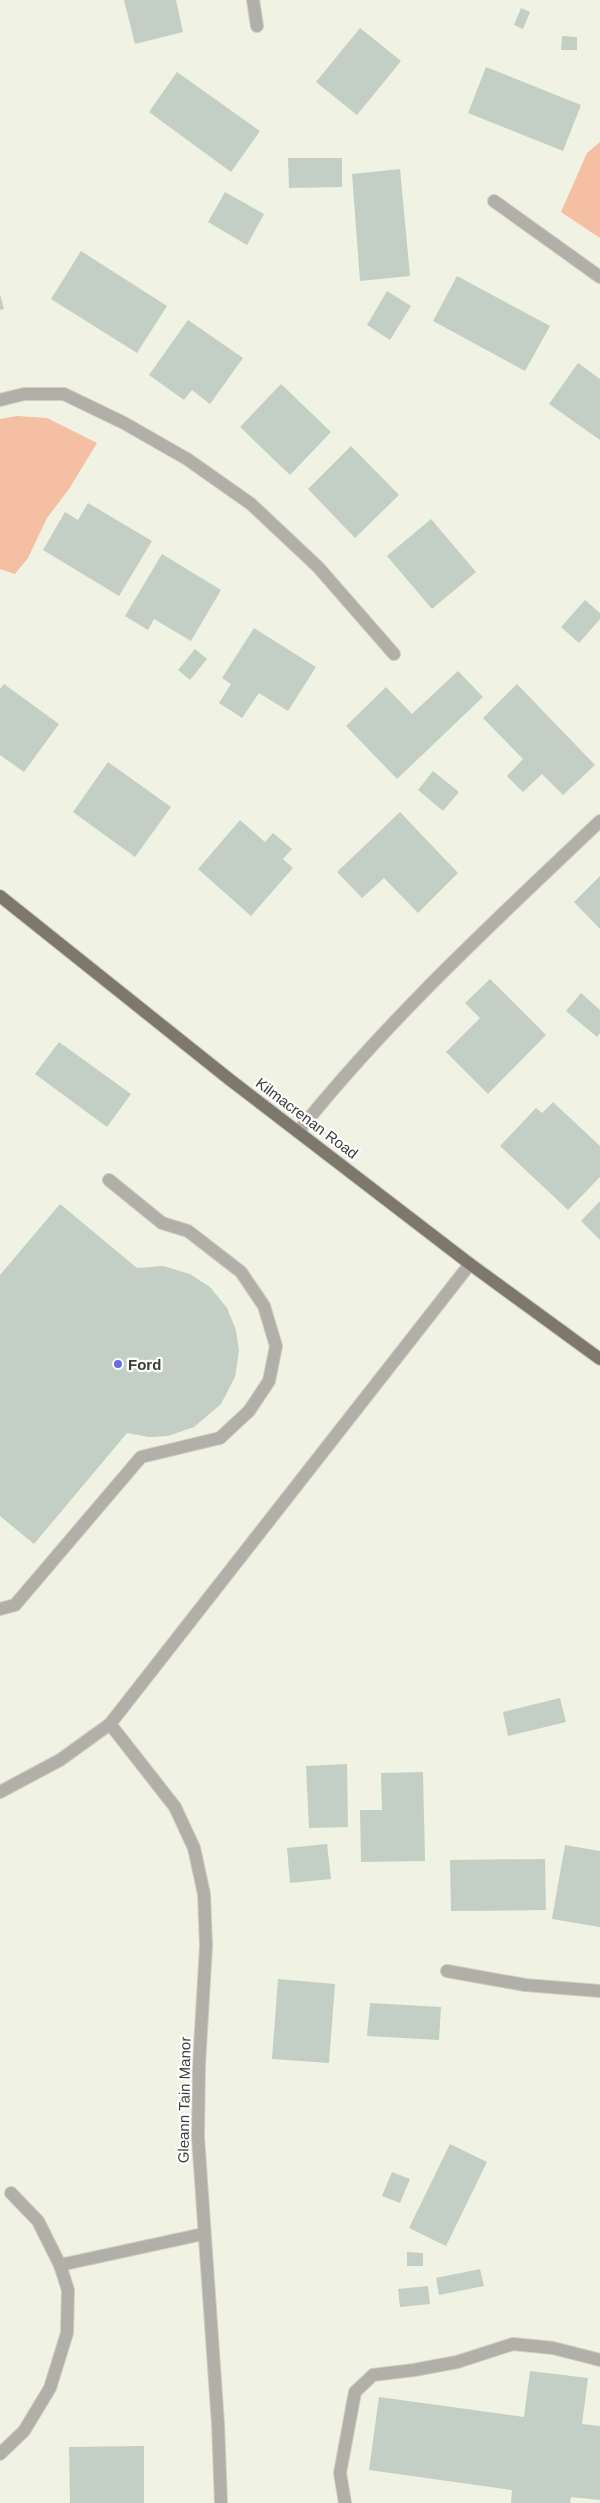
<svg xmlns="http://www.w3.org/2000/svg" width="600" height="2503" viewBox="0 0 600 2503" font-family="Arial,sans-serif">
<rect width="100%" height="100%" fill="#f0f2e3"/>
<g fill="#f4bfa2">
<path d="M600 142V238L561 212 587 153Z"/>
<path d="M17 416 47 418 97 443 69 489 47 518 28 558 15 574 0 569V419Z"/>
</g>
<g fill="#c3cfc4">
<path d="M124 0H176L183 32 135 44Z"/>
<path d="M521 8 530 12 523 29 514 25Z"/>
<path d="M360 28 401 61 357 115 316 82Z"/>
<path d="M562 36 577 37V50H561Z"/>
<path d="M486 67 581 105 563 151 468 113Z"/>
<path d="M177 72 260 131 231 172 149 112Z"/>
<path d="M288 158H342V187L289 188Z"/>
<path d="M400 169 410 276 360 281 352 174Z"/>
<path d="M225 192 264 214 247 245 208 222Z"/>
<path d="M81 251 167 306 137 353 51 299Z"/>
<path d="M457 276 550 326 525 371 433 321Z"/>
<path d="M387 291 411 306 390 340 367 325Z"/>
<path d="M0 294 4 309 0 310Z"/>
<path d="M188 320 243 358 210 404 192 390 184 400 149 375Z"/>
<path d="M578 363 600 379V440L549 404Z"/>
<path d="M281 384 331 432 290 475 240 427Z"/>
<path d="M351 446 399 495 355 538 308 489Z"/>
<path d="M88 503 152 541 119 596 43 550 65 512 78 520Z"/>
<path d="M431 519 476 572 432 609 387 556Z"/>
<path d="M162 554 221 590 191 641 154 619 148 630 125 616Z"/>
<path d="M585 600 600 613V619L579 643 561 627Z"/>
<path d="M254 628 316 667 288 711 259 693 242 718 219 703 231 684 222 678Z"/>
<path d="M195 649 207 659 190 680 178 670Z"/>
<path d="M458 671 483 697 397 779 346 726 386 687 412 714Z"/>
<path d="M4 684 59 724 24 772 0 755V689Z"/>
<path d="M517 684 595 765 563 795 542 774 523 792 507 776 523 759 483 718Z"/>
<path d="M108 762 171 807 135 857 73 812Z"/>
<path d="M433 771 459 792 443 811 418 790Z"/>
<path d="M400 812 458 873 418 913 384 878 362 898 337 872Z"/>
<path d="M240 820 265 842 273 833 292 849 283 859 293 868 251 916 198 869Z"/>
<path d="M600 876V929L574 902Z"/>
<path d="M490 979 546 1035 488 1094 446 1052 480 1018 465 1003Z"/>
<path d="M581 993 600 1010V1033L597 1037 566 1011Z"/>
<path d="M59 1042 131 1094 107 1127 35 1074Z"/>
<path d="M553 1102 600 1146V1177L568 1210 500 1146 536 1108 542 1113Z"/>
<path d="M600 1201V1240L581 1221Z"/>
<path d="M60 1204 137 1268 163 1266 190 1274 210 1287 227 1308 236 1330 239 1351 235 1377 221 1404 194 1427 168 1436 149 1437 127 1433 34 1544 0 1516V1275Z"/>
<path d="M560 1698 566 1722 508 1736 503 1712Z"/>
<path d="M347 1764 348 1827 309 1828 306 1766Z"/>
<path d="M423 1772 425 1861 361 1862 360 1810H382L381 1773Z"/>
<path d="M327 1844 331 1879 290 1883 287 1848Z"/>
<path d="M565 1845 600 1851V1927L552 1919Z"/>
<path d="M545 1859 546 1910 451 1911 450 1860Z"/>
<path d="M278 1979 335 1984 329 2063 272 2059Z"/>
<path d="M370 2003 441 2007 439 2040 367 2036Z"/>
<path d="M450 2144 487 2162 446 2246 409 2228Z"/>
<path d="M392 2172 410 2179 400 2203 382 2196Z"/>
<path d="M407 2252 423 2253V2266H407Z"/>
<path d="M480 2269 484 2286 439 2295 436 2278Z"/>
<path d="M428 2286 430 2304 400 2307 398 2289Z"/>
<path d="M530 2371 588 2378 582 2424 600 2426V2500L571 2497 570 2503H511L512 2490 369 2470 379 2397 524 2417Z"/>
<path d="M144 2446V2503H70L69 2447Z"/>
</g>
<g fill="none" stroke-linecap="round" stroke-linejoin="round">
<defs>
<g id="minor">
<path d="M253 0 257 26"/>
<path d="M494 201 600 277"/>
<path d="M0 400 24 394H64L124 423 187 459 251 504 318 567 394 654"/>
<path d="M298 1132C388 1019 496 920 600 821"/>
<path d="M0 1609 15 1605 141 1457 220 1438 249 1411 269 1381 276 1346 264 1306 241 1272 188 1231 162 1223 109 1180"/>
<path d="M110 1724 175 1807 194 1848 204 1894 206 1946 199 2065 198 2137 218 2424 221 2503"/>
<path d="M0 1792 60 1760 110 1724 470 1264"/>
<path d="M447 1971 525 1985 600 1991"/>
<path d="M60 2265 203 2234"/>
<path d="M0 2454 24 2431 50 2388 67 2333 68 2290 60 2265 38 2221 11 2193"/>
<path d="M345 2503 340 2473 355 2392 373 2375 414 2370 457 2362 513 2344 553 2348 600 2360"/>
</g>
<path id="major" d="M0 896 229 1079 470 1264 600 1359"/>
</defs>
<use href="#minor" stroke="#cccec1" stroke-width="14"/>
<use href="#major" stroke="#cccec1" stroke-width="14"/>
<use href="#minor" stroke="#b2aea8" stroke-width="12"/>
<use href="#major" stroke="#7d776d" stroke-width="12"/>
</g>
<circle fill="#696ce5" stroke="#fff" stroke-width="2" cx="118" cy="1364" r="5"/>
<g text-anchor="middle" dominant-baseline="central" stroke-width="4.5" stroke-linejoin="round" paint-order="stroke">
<g font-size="15" fill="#3c3d37" stroke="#fff">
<text transform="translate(307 1118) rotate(37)">Kilmacrenan Road</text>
<text transform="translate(184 2100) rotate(-89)">Gleann Tain Manor</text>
</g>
<g font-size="15" font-weight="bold" fill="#3c3d37" stroke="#fff" text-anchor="start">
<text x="128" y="1364">Ford</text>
</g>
</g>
</svg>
